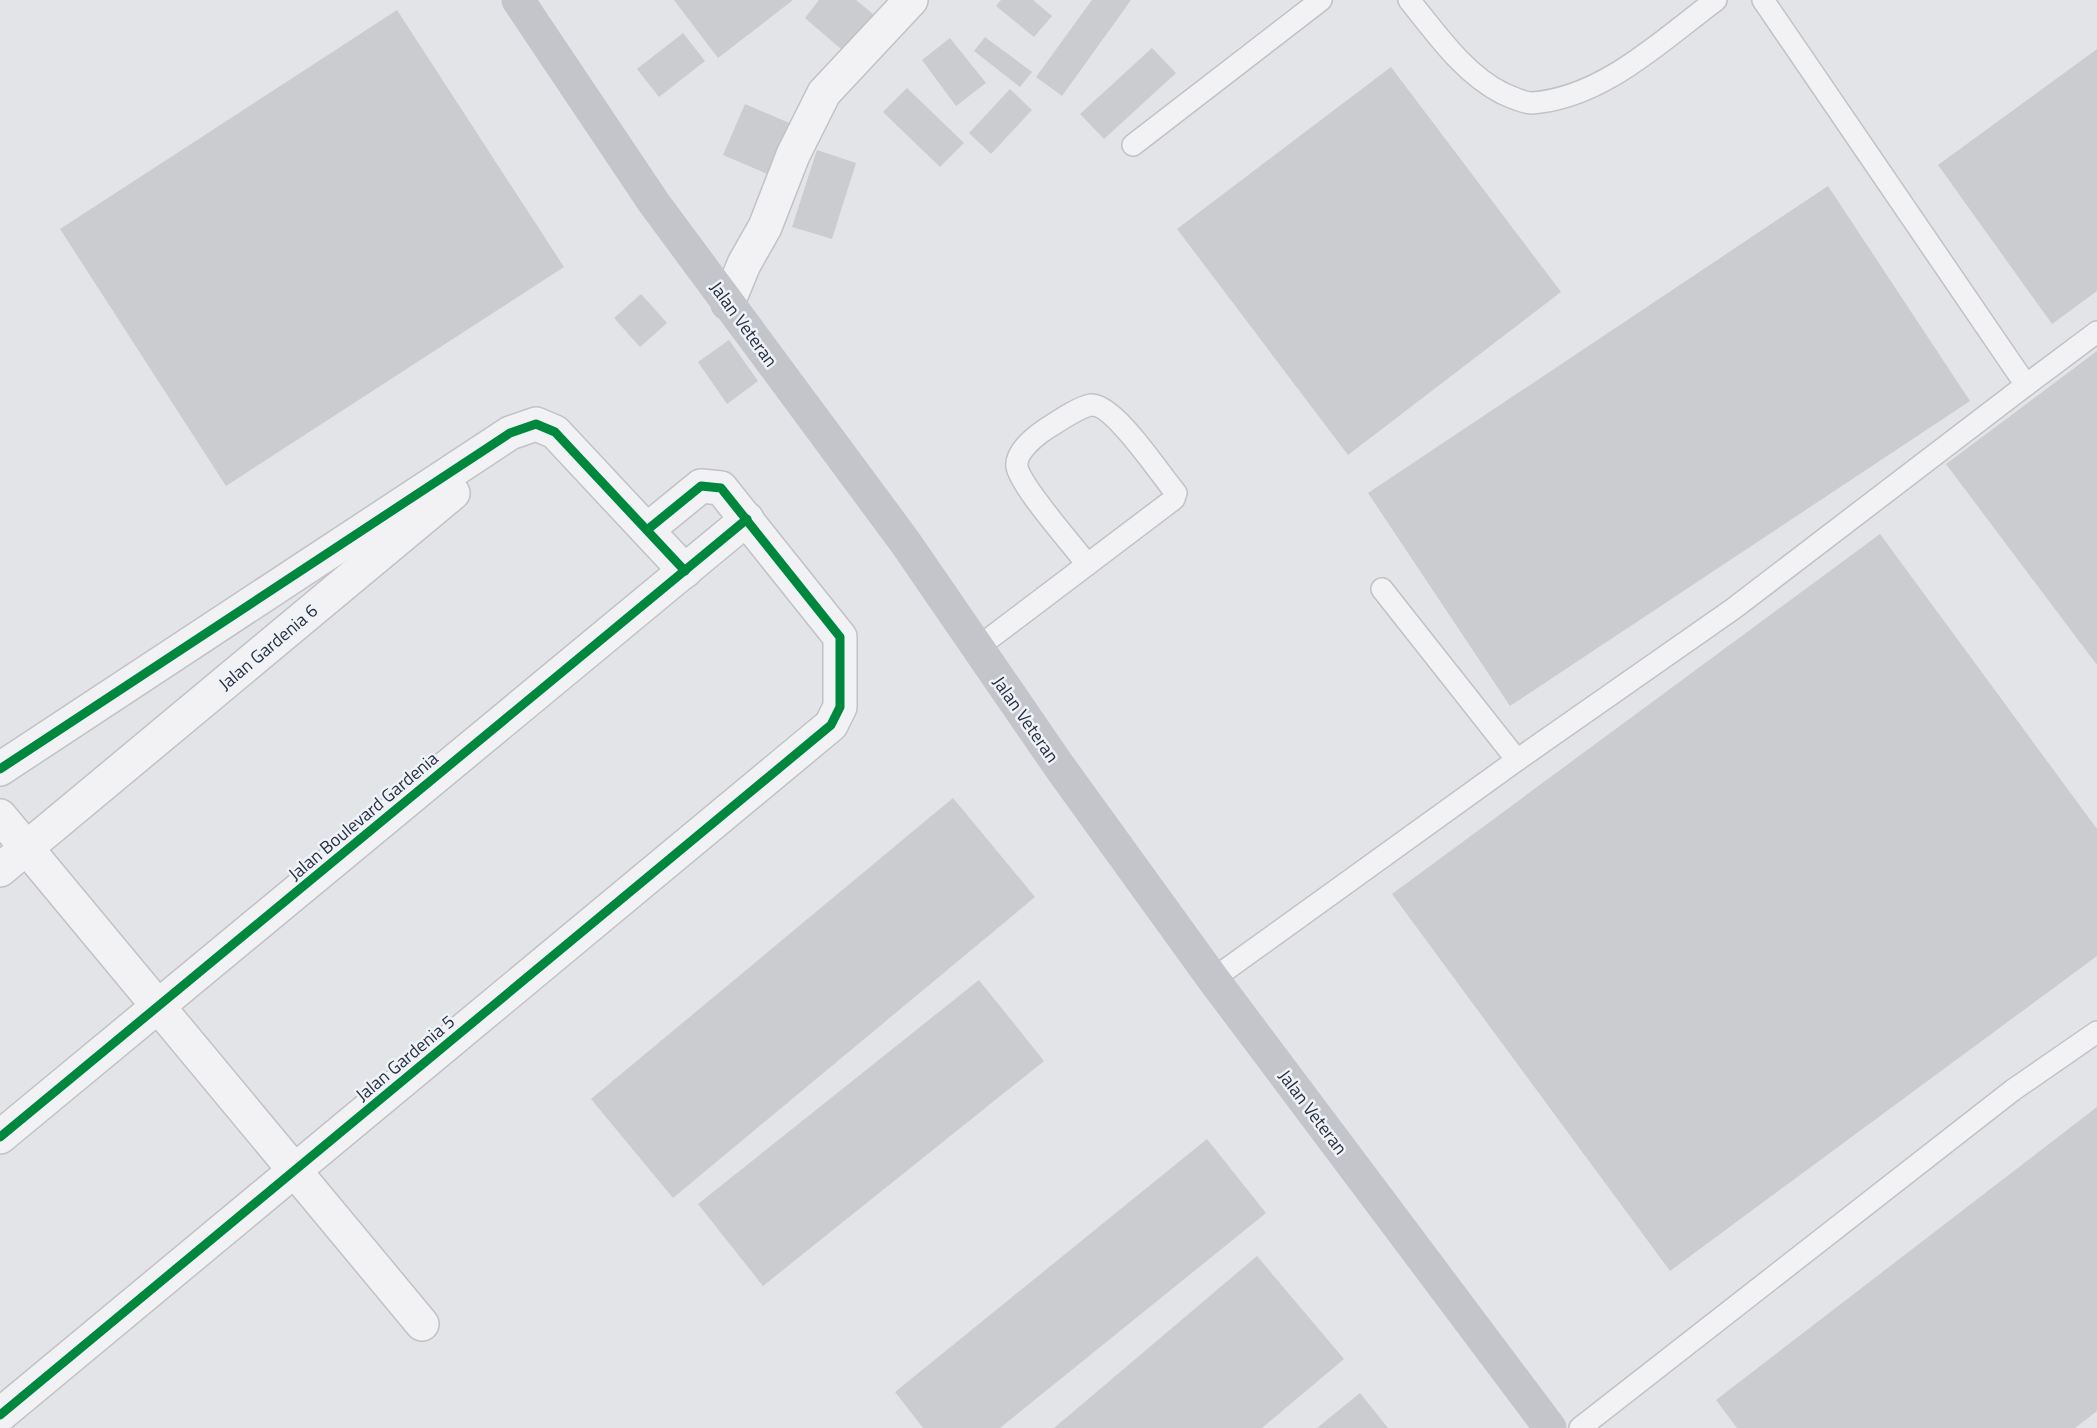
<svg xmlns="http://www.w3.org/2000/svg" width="2097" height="1428" viewBox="0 0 2097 1428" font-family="'Titillium Web',sans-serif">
<rect width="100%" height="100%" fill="#e2e4e8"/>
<g fill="#caccd0">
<path d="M674 0H793L718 58Z"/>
<path d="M819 0H856L879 19 848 55 805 18Z"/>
<path d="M1001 0H1033L1052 16 1034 37 996 6Z"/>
<path d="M1092 0H1131L1062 96 1036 77Z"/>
<path d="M397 10 564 267 226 486 60 229Z"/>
<path d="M683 33 705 61 659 97 637 69Z"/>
<path d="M985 37 1032 72 1020 87 974 51Z"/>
<path d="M950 38 986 83 956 106 922 60Z"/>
<path d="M1152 48 1176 73 1104 139 1080 114Z"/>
<path d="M2097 49V291L2052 324 1938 165Z"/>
<path d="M1391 67 1561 292 1348 455 1177 229Z"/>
<path d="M907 88 964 143 940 167 883 112Z"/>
<path d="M1010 89 1032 110 991 154 969 133Z"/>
<path d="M745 104 801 128 779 179 723 155Z"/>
<path d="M817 150 856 163 832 239 792 227Z"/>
<path d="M1828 186 1970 401 1510 706 1368 493Z"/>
<path d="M641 294 667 323 640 347 614 318Z"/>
<path d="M729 340 758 381 727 404 698 362Z"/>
<path d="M2097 351V665L1946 464Z"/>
<path d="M1880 534 2097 829V956L1670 1271 1392 894Z"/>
<path d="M953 798 1035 897 673 1198 591 1099Z"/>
<path d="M979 980 1044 1061 763 1286 698 1204Z"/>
<path d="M2097 1107V1411L2075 1428H1737L1716 1400Z"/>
<path d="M1207 1139 1266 1213 1000 1428H923L895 1392Z"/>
<path d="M1257 1256 1344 1359 1262 1428H1054Z"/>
<path d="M1360 1393 1388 1428H1317Z"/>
</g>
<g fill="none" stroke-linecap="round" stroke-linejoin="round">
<defs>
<g id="lane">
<path d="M1409 0C1436 33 1463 73 1502 93 1509 96 1523 103 1532 103 1603 98 1662 40 1716 0"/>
<path d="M1763 0 2026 385 2097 332"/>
<path d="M1133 145 1321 0"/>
<path d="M1382 589 1517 760"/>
<path d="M977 648 1174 499 1176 493 1172 488C1158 471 1113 403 1091 405 1078 407 1054 424 1043 431 1033 438 1015 453 1017 467 1021 487 1072 544 1086 563"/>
<path d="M1213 979 1517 760 1733 609 2026 385"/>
<path d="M1580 1428 2013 1090 2097 1032"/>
</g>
<g id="street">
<path d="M728 303 744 264 765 227 793 155 824 93 911 0"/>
<path d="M0 769 510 433 536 424 555 432 685 571"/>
<path d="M0 816 422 1324"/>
<path d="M0 870 453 493"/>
<path d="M0 1137 747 519"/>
<path d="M0 1415 831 725 840 707V637L721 488 701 486 647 530"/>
</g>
</defs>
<use href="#lane" stroke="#c0c2c6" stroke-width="24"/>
<use href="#street" stroke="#c0c2c6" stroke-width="36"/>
<use href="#lane" stroke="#f2f2f4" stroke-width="21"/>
<use href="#street" stroke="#f2f2f4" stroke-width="33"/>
<path stroke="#c3c5ca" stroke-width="33" d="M518 0 654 203 905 542 1059 766 1213 979 1550 1428"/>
<defs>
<g id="cycleway">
<path d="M0 769 510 433 536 424 555 432 685 571"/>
<path d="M0 1137 747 519"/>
<path d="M0 1415 831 725 840 707V637L721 488 701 486 647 530"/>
</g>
</defs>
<use href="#cycleway" stroke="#eff2f7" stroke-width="13"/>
<use href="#cycleway" stroke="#00873e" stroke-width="9"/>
</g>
<g text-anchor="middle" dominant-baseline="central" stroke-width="5" stroke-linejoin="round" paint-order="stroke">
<g font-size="18" fill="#273042" stroke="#eff2f7">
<text transform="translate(744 324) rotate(54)">Jalan Veteran</text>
<text transform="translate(268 647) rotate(-40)">Jalan Gardenia 6</text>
<text transform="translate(1026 719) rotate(55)">Jalan Veteran</text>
<text transform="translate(363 816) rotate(-40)">Jalan Boulevard Gardenia</text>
<text transform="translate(405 1058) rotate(-40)">Jalan Gardenia 5</text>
<text transform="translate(1313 1112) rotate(53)">Jalan Veteran</text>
</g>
</g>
</svg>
